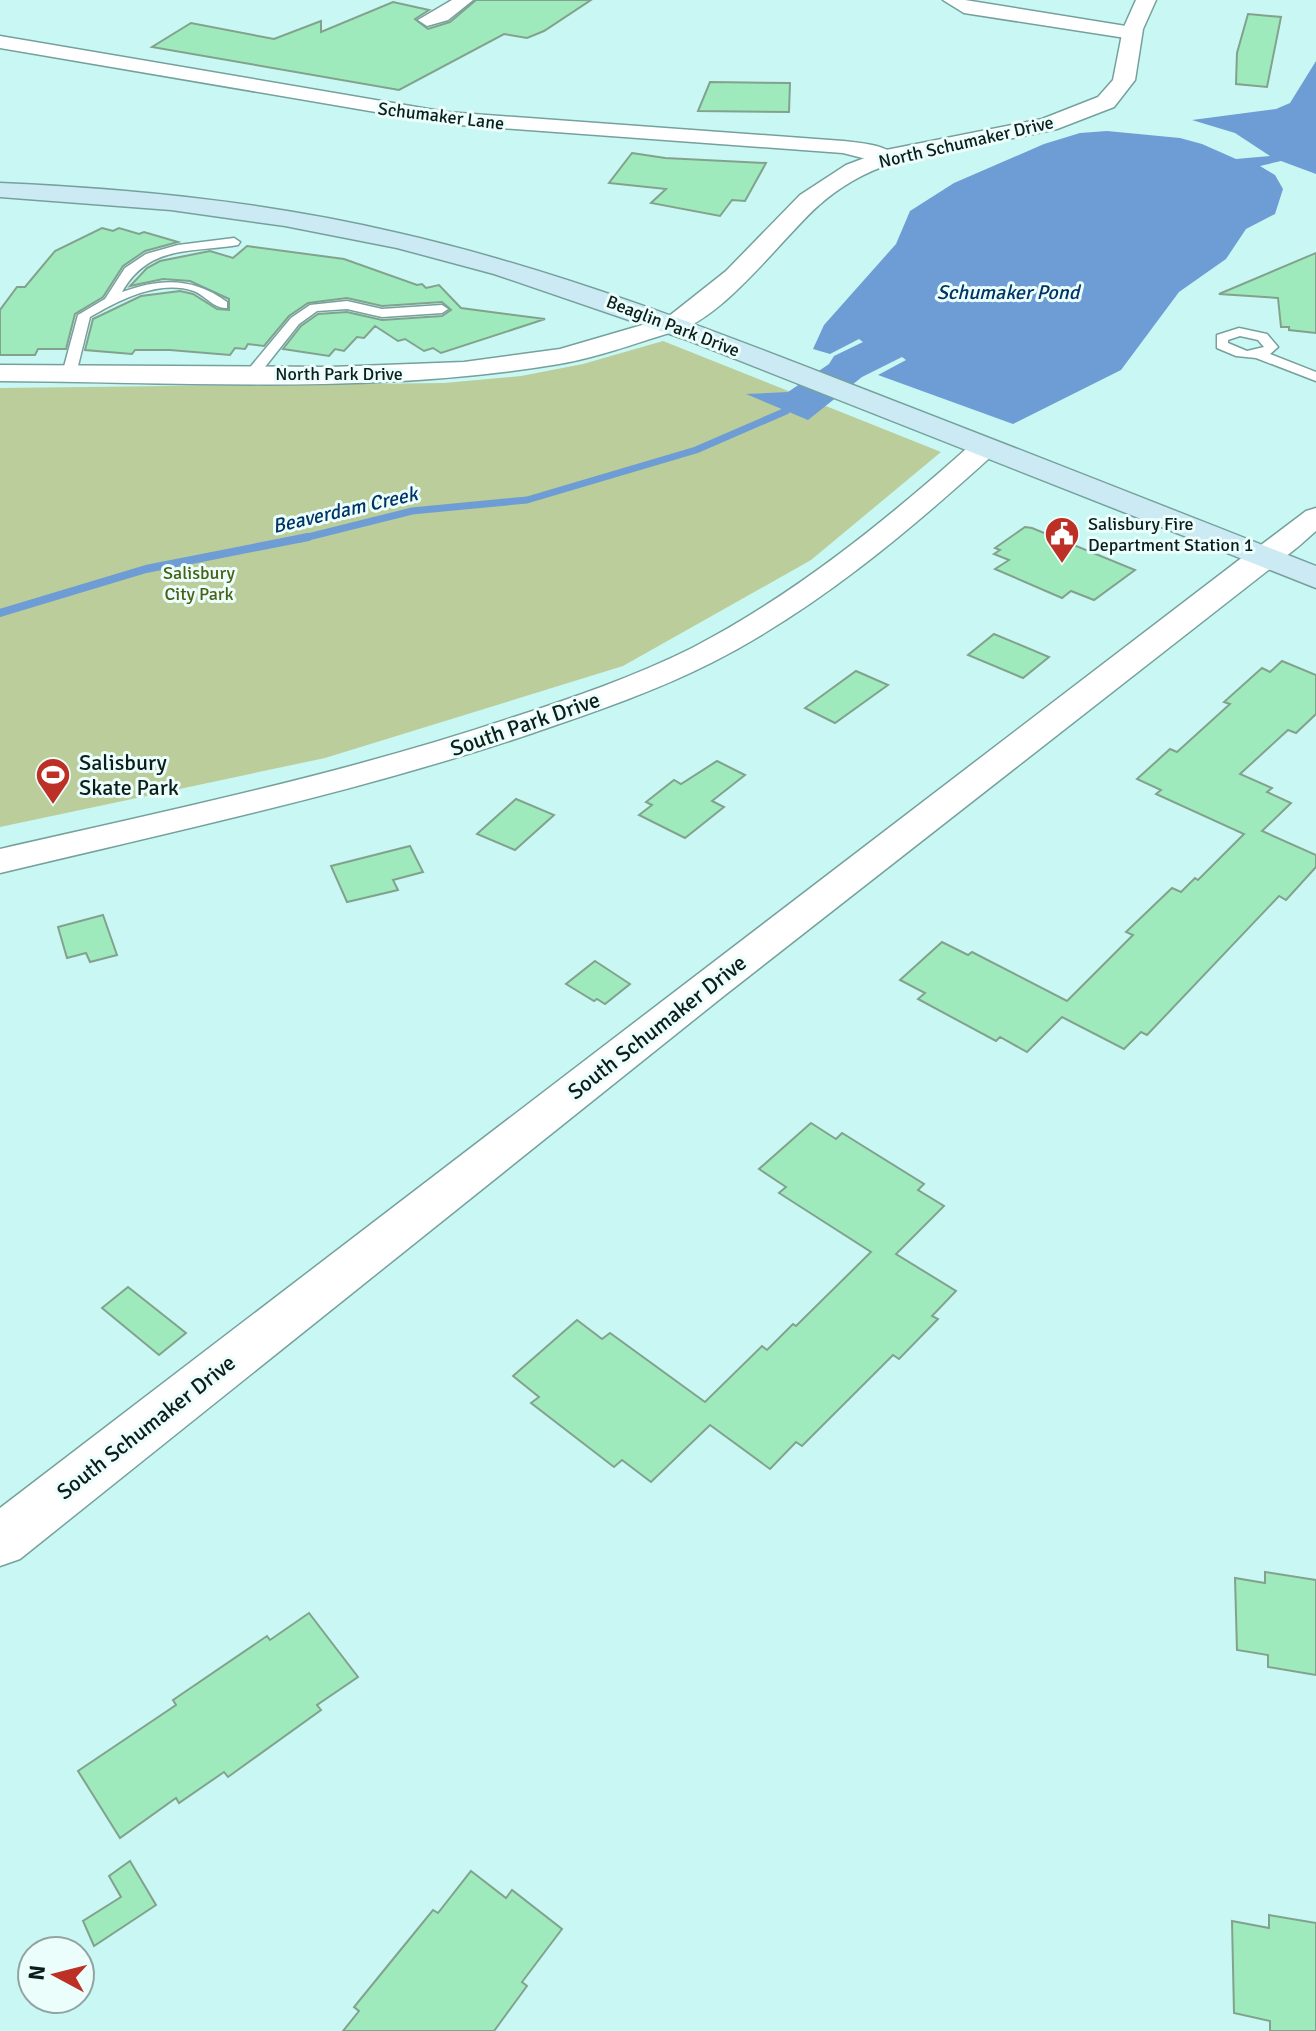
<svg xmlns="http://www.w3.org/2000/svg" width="1316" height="2031" viewBox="0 0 1316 2031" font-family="Signika,sans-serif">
<rect width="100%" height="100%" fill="#c9f7f3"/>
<path fill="#bacd9b" d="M663 341 941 452 811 560 623 666 325 758 0 827V388L444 383 521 376 583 364Z"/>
<path fill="#6e9dd5" d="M1316 61V174L1281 161 1260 166 1275 175 1283 189 1275 214 1246 229 1226 259 1179 292 1121 370 1013 424 878 375 906 360 902 357 862 377 808 420 746 394 788 392 829 364 834 356 863 342 859 339 830 354 813 349 824 325 896 244 910 211 954 183 1044 144 1080 133 1107 131 1180 138 1202 144 1236 159 1270 156 1235 133 1192 120 1276 109 1290 103Z"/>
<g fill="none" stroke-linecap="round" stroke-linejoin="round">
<path stroke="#6e9dd5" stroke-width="7" d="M300 539 412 511 527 500 696 450 786 411"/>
<path stroke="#6e9dd5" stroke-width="8" d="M0 613 146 569 308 537"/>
</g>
<g fill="#9feabd" stroke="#82a28e" stroke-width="2">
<path d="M476 0H591L544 31 527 38 504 34 399 90 152 47 191 23 274 39 321 21V32L393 2 429 10 415 19 428 29 450 22Z"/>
<path d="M1248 14 1281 17 1267 87 1236 84 1237 53Z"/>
<path d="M710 82 790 83 789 112 698 111Z"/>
<path d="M632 153 665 158 766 163 745 201 732 200 720 216 651 203 666 189 609 183Z"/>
<path d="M102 228 113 231 119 228 139 234 144 232 178 242 145 251 123 266 103 297 75 314 66 349H38L35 355H0V310L17 287H25L55 251Z"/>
<path d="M247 246 344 259 417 285 422 284 426 288 439 285 461 308 545 319 441 353 433 348 424 351 405 339 398 341 375 326 364 338 357 337 344 351 335 349 329 356 283 349 301 326 318 314 347 312 382 320 442 316 451 310 442 302 382 306 347 298 308 303 289 316 264 346 248 344 245 349 235 348 230 355 170 350H135L132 354 85 350 93 319 141 296 180 291 193 294 217 309 229 310V299L190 281 163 279 130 286 147 268 160 261 210 251 233 258Z"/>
<path d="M1316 253V333L1289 330V327H1281L1278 298 1219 294Z"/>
<path d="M1025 527 1032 528 1135 570 1094 600 1071 591 1062 598 995 569 1009 560 994 554 1000 550 995 548Z"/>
<path d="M994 634 1049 657 1023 678 968 655Z"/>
<path d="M1282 661 1316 675V714L1296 733 1288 730 1240 774 1272 788 1267 792 1291 803 1262 831 1316 855V867L1286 900 1279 896 1147 1035 1141 1032 1124 1049 1062 1017 1027 1052 1000 1037 996 1041 918 999 925 993 900 980 942 942 968 955 972 952 1067 1001 1133 935 1126 932 1172 888 1181 892 1195 878 1198 880 1244 834 1156 794 1161 790 1137 779 1170 749 1177 752 1230 704 1224 702 1262 668 1270 672Z"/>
<path d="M856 671 888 685 835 723 805 708Z"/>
<path d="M717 761 745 775 712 801 724 807 685 838 639 815 652 805 646 802 674 780 681 784Z"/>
<path d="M516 799 554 815 515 850 477 834Z"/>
<path d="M410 846 423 872 393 880 398 890 347 902 331 866Z"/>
<path d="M103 915 117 955 90 962 86 953 67 958 58 927Z"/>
<path d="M595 961 630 984 605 1004 597 999 594 1001 566 984Z"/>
<path d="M811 1123 836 1139 842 1133 924 1184 918 1190 944 1206 896 1254 956 1291 932 1316 938 1319 899 1359 893 1355 802 1446 796 1442 770 1469 710 1425 651 1482 622 1460 614 1467 531 1403 539 1397 513 1376 577 1320 602 1339 610 1333 705 1402 762 1346 767 1350 793 1324 796 1326 871 1252 779 1193 786 1187 759 1169Z"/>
<path d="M128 1287 186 1333 159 1355 102 1308Z"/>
<path d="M1265 1572 1316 1580V1675L1268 1667V1655L1237 1650 1235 1578 1265 1583Z"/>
<path d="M309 1613 358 1677 317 1705 321 1710 228 1777 224 1772 179 1803 176 1798 120 1838 78 1771 176 1705 173 1700 267 1636 270 1640Z"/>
<path d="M130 1861 156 1905 94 1946 83 1921 121 1897 109 1876Z"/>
<path d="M471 1871 506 1898 512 1890 562 1929 522 1982 527 1986 494 2031H343L359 2011 354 2007 385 1969 433 1910 438 1913Z"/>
<path d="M1269 1915 1316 1923V2031H1270V2021L1234 2013 1232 1921 1269 1928Z"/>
</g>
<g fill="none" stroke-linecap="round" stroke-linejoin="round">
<defs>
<g id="service">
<path d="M234 238 240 242 238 245C192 253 149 244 122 292 161 278 193 277 227 302V308C214 309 206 296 194 291 159 279 119 300 90 317L76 374 64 377 62 374 78 315 105 299 125 268 146 254 178 245Z"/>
<path d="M347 301 382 309 442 305 448 309 442 313 382 317 347 309 317 311 299 324 257 377H247V371L291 318 310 305Z"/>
<path d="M1239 328 1267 334 1278 347 1270 354 1316 372V381L1256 358 1236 356 1217 348V335ZM1240 336 1258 340 1264 347 1247 351 1228 343V340Z"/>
</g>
<g id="minor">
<path d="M452 0H473L448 20 427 26 418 20Z"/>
<path d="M943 0H965L1132 27 1142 33 1132 39 964 13Z"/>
<path d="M0 36 446 112 843 141C860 143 885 144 897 157L886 164 843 153 446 124 0 48Z"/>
<path d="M673 316 682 319 686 324 682 329C642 341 600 357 559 364 376 395 185 382 0 381V365L331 367 464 362 560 349Z"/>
<path d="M985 439 995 441 999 447 995 453C908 532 818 608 713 662 656 691 594 712 533 733 359 792 179 830 0 873V849C171 810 344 774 511 718 572 698 634 677 692 648 796 594 888 519 975 441Z"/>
<path d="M1316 508V531C1298 546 1278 570 1253 563L1249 557 1253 551 1306 511Z"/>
</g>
<g id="tertiary">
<path d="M1136 0H1156L1143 29 1135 80 1114 107 1057 129 893 163C865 172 839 187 818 206 785 234 707 341 663 330L659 324 726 271 800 195 846 165 886 150 1042 119 1098 97 1113 80 1123 29Z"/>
<path d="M1264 547 1276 550 1281 557 1276 564 725 995 20 1559 0 1566V1508L1252 550Z"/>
</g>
<path id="secondary" d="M0 183C134 189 267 202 398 233 556 269 707 328 858 387 1011 446 1163 506 1316 566V588L690 341 494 274 397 248 285 226 171 210 0 197Z"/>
</defs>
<use href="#service" stroke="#75a19d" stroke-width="3"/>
<use href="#minor" stroke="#75a19d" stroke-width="3"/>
<use href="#tertiary" stroke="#75a19d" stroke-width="3"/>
<use href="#secondary" stroke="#75a19d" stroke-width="3"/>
<use href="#service" fill="#fff" fill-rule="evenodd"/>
<use href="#minor" fill="#fff" fill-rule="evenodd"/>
<use href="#tertiary" fill="#fff" fill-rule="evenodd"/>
<use href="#secondary" fill="#cceaf4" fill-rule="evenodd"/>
</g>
<defs>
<symbol id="civic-pin" viewBox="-11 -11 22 30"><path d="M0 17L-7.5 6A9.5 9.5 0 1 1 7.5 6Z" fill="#bd3025" stroke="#ecfefc"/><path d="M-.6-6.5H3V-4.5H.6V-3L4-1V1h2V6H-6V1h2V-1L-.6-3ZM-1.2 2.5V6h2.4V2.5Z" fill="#fff"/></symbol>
<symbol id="stadium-pin" viewBox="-11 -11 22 30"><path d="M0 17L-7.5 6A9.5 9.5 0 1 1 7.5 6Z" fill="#bd3025" stroke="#ecfefc"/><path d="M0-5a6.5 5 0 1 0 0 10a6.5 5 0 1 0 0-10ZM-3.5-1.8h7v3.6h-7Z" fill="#fff"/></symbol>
</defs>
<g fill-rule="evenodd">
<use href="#civic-pin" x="1042" y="514" width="40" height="54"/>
<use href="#stadium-pin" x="33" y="755" width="40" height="54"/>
</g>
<g text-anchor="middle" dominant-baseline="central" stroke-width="6" stroke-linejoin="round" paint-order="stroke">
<g font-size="18" fill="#0c1e1c" stroke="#ecfefc">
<text transform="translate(441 116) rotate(7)">Schumaker Lane</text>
<text transform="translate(966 142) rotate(-13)">North Schumaker Drive</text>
<text transform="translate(673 326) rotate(21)">Beaglin Park Drive</text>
<text x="339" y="374">North Park Drive</text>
</g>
<g font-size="18" fill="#0c1e1c" stroke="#ecfefc" text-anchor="start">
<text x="1088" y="524">Salisbury Fire<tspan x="1088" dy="21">Department Station 1</tspan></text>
</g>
<g font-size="18" fill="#496015" stroke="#ecfefc">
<text x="199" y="573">Salisbury<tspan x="199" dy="21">City Park</tspan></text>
</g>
<g font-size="20" font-style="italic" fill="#036" stroke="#ecfefc">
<text x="1008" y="292">Schumaker Pond</text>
<text transform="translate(345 510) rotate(-13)">Beaverdam Creek</text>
</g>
<g font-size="22" fill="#0c1e1c" stroke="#ecfefc">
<text transform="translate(525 724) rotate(-19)">South Park Drive</text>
<text transform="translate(657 1027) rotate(-38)">South Schumaker Drive</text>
<text transform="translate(146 1427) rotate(-38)">South Schumaker Drive</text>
</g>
<g font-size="22" fill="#0c1e1c" stroke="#ecfefc" text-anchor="start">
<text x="79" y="762">Salisbury<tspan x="79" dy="25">Skate Park</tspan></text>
</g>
</g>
<g transform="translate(56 1975) rotate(277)"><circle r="38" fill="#ecfefc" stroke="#92a4a2" stroke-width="2"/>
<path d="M0-6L14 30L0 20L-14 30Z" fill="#bd3025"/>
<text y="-12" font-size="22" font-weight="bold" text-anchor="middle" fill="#0c1e1c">N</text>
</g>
</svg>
